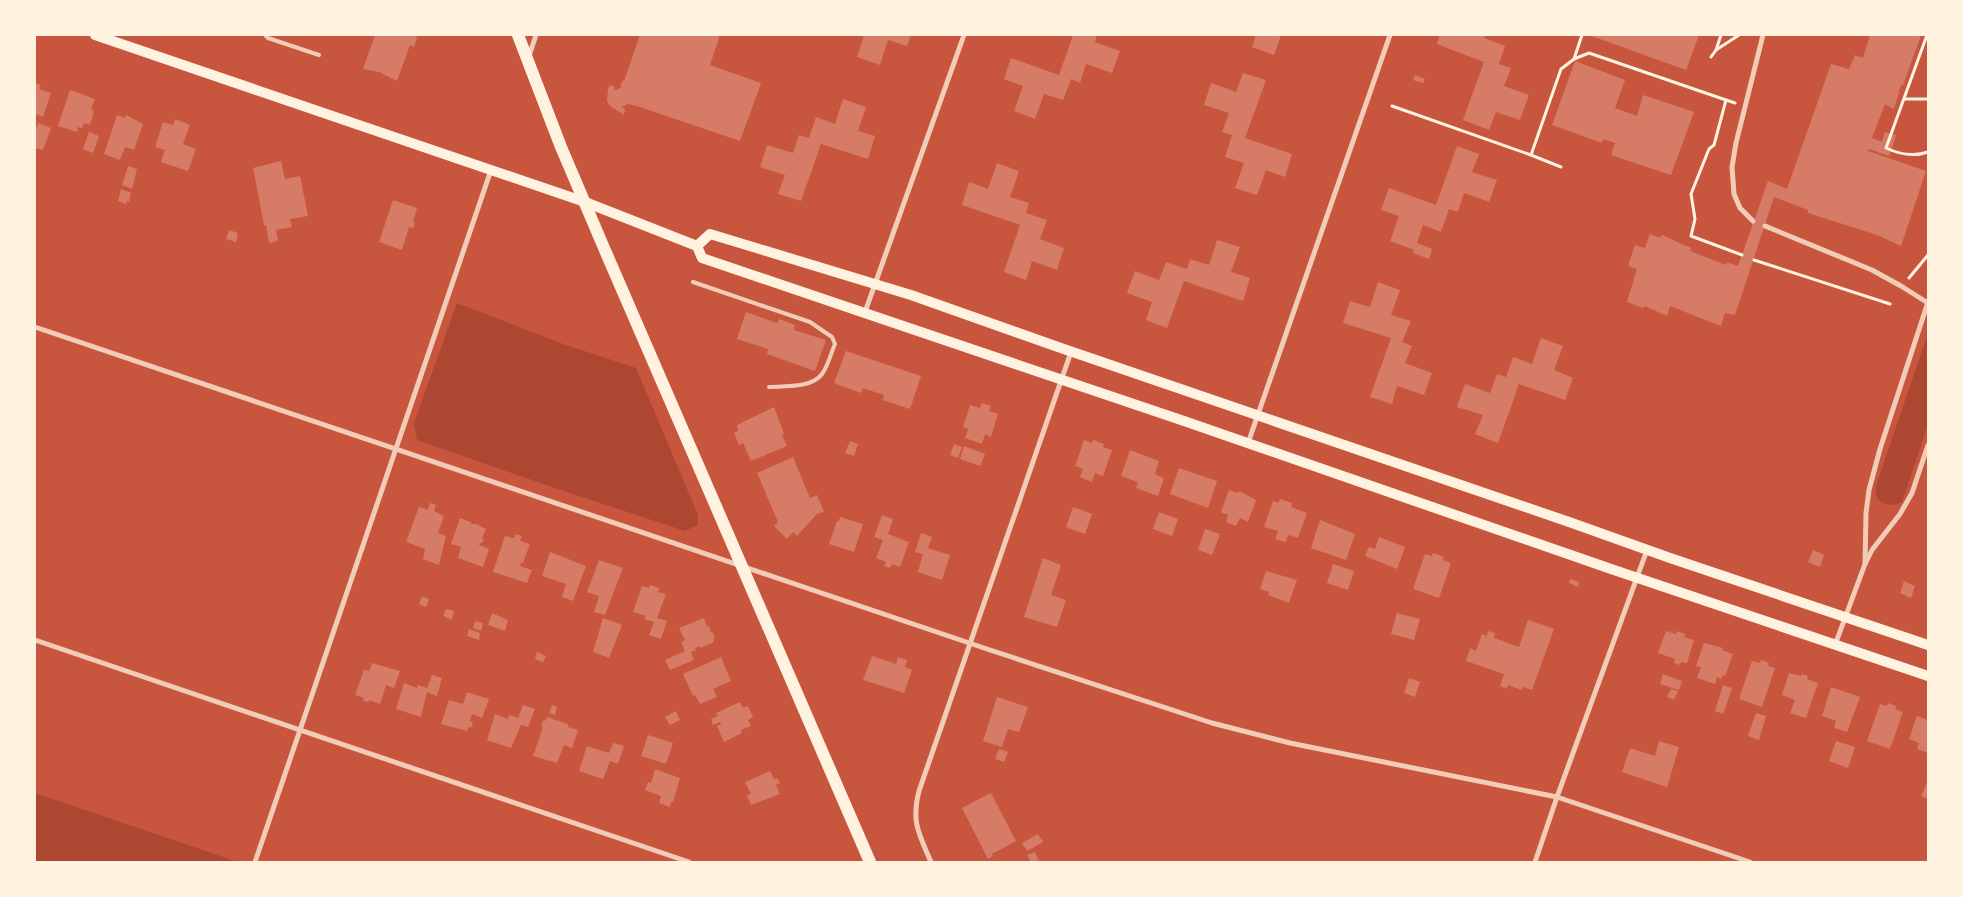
<svg xmlns="http://www.w3.org/2000/svg" width="1963" height="897" viewBox="0 0 1963 897" font-family="Commissioner,sans-serif">
<rect width="100%" height="100%" fill="#c8553d"/>
<g fill="#ae4732">
<path d="M457 303 563 344 636 368 698 515V525L685 531 552 487 417 440 414 423Z"/>
<path d="M1928 333V424L1902 502C1889 509 1873 503 1876 486Z"/>
<path d="M35 793 238 862H35Z"/>
</g>
<g fill="#d67c66">
<path d="M375 35H414L417 37 414 47 410 45 397 81 379 72 363 69Z"/>
<path d="M640 35H720L710 65 761 83 740 141 637 106 628 104 621 107 625 109 624 115 610 106 607 101 608 89 610 85 615 87 614 91 622 87 620 86 623 80 624 81Z"/>
<path d="M864 35H911L907 46 888 40 880 65 857 57Z"/>
<path d="M1073 35H1097L1095 42 1120 51 1112 73 1086 64 1080 83 1071 79 1063 100 1044 94 1035 119 1014 111 1023 86 1004 79 1011 58 1059 75Z"/>
<path d="M1256 35H1281L1274 55 1252 47Z"/>
<path d="M1440 35H1485L1484 38 1505 46 1499 64 1511 68 1504 86 1529 95 1520 120 1496 112 1489 130 1463 120 1484 62 1437 44Z"/>
<path d="M1589 35H1699L1686 70Z"/>
<path d="M1870 35H1921L1903 85H1901L1894 109 1885 104 1872 138 1882 142 1885 132 1896 135 1889 156 1869 149 1868 151 1926 171 1901 246 1877 235 1808 213V210L1774 197 1735 315 1725 313 1721 326 1670 306 1667 316 1645 306 1643 308 1627 302 1637 269 1628 266 1635 245 1645 248 1650 234 1660 238 1662 235 1691 248 1690 251 1726 265 1727 262 1738 266 1768 181 1787 189 1831 64 1849 69 1855 55 1863 58Z"/>
<path d="M1575 61 1625 80 1615 108 1637 116 1643 95 1694 112 1671 175 1611 155 1615 143 1603 139 1602 143 1552 125Z"/>
<path d="M1243 73 1266 80 1245 138 1292 154 1285 177 1266 170 1257 195 1235 188 1244 163 1225 157 1232 135 1222 132 1229 113 1204 105 1211 83 1236 92Z"/>
<path d="M1415 75 1425 79 1423 83 1413 80Z"/>
<path d="M35 83 41 85 39 89 51 93 43 117 35 114Z"/>
<path d="M70 90 95 99 91 109 94 111 90 125 84 123 82 128 78 127 77 132 58 126Z"/>
<path d="M843 99 866 107 858 131 875 136 868 159 821 144 801 201 778 194 785 175 760 167 767 145 793 153 799 135 809 138 816 117 835 124Z"/>
<path d="M117 115 125 118 126 115 143 124 134 150 125 147 120 160 104 154Z"/>
<path d="M175 119 190 125 183 144 196 149 188 171 161 162 165 150 155 147 163 122 173 125Z"/>
<path d="M38 123 51 128 43 150 35 148V132Z"/>
<path d="M89 132 99 136 93 153 83 149Z"/>
<path d="M1457 146 1479 154 1472 172 1497 180 1489 202 1464 193 1458 212 1449 209 1441 232 1423 225 1417 243 1432 249 1429 259 1413 253 1414 250 1390 241 1399 216 1381 210 1389 188 1436 205Z"/>
<path d="M281 161 285 179 300 176 308 216 290 219 292 227 276 230 278 241 269 243 266 225H264L253 168Z"/>
<path d="M997 163 1019 171 1010 197 1029 203 1026 213 1047 220 1040 239 1064 248 1057 270 1032 261 1026 280 1004 272 1020 225 962 205 969 182 988 189Z"/>
<path d="M128 166 137 169 132 189 122 185Z"/>
<path d="M121 189 131 193 129 202 127 201 126 204 118 201Z"/>
<path d="M393 200 417 208 413 221 415 222 413 228 409 227 402 250 379 242Z"/>
<path d="M229 230 238 233 236 242 226 239Z"/>
<path d="M1217 240 1240 247 1231 272 1250 278 1243 301 1184 281 1167 328 1146 320 1152 302 1127 293 1135 271 1159 280 1166 262 1187 269 1190 259 1209 265Z"/>
<path d="M1378 282 1400 290 1391 315 1411 321 1402 342 1412 346 1405 363 1432 373 1424 395 1397 386 1392 404 1370 397 1391 338 1343 323 1350 301 1370 307Z"/>
<path d="M746 312 777 323 779 319 795 325 794 330 826 340 815 371 767 354 768 349 737 339Z"/>
<path d="M1541 338 1563 346 1554 370 1573 378 1565 400 1519 384 1498 443 1475 434 1483 415 1457 407 1465 384 1490 393 1497 374 1506 377 1513 357 1532 364Z"/>
<path d="M846 351 921 376 910 409 883 400 884 395 863 388 861 393 834 383Z"/>
<path d="M982 403 991 406 989 411 998 414 991 437 985 434 982 444 965 438 968 429 963 427 970 405 980 408Z"/>
<path d="M774 407 784 434 782 435 787 446 751 461 743 443 739 445 734 433 738 431 737 425Z"/>
<path d="M1084 440 1092 443 1093 440 1104 444 1103 447 1112 450 1103 476 1095 473 1092 482 1080 477 1083 469 1075 466Z"/>
<path d="M850 441 858 444 854 456 845 453Z"/>
<path d="M954 444 962 447 958 458 950 455Z"/>
<path d="M964 446 985 454 980 466 960 459Z"/>
<path d="M1130 450 1159 461 1155 474 1164 478 1158 496 1136 488 1138 482 1121 476Z"/>
<path d="M793 457 810 498 817 495 824 512 817 514 797 536 793 532 787 539 774 526 778 522 757 473Z"/>
<path d="M1179 468 1217 481 1208 508 1170 494Z"/>
<path d="M1229 490 1238 493 1239 491 1256 500 1248 522 1240 518 1236 526 1226 522 1228 515 1221 512Z"/>
<path d="M1280 499 1292 503 1291 507 1307 513 1298 538 1288 535 1286 542 1275 539 1278 531 1264 527 1273 501 1278 503Z"/>
<path d="M430 503 436 505 434 511 444 516 438 533 446 536 439 565 423 559 425 549 406 542 419 507 428 510Z"/>
<path d="M1073 507 1092 514 1085 534 1066 527Z"/>
<path d="M1159 512 1178 519 1172 536 1153 529Z"/>
<path d="M882 515 893 519 888 534 909 542 900 567 892 564 890 568 884 566 886 562 876 558 883 540 874 537Z"/>
<path d="M840 517 863 524 854 552 829 544 837 521H839Z"/>
<path d="M460 518 471 522V524H476L486 529 482 538 484 539 482 543H480L479 545 489 549 483 567 458 558 461 547 451 544Z"/>
<path d="M1320 520 1355 534 1346 560 1311 548Z"/>
<path d="M1205 529 1220 534 1212 555 1198 550Z"/>
<path d="M921 533 932 537 928 548 950 555 942 580 918 572 923 554 915 552Z"/>
<path d="M516 534 522 536 520 541 530 544 523 563H521L520 566 532 570 527 583 493 572 505 536 514 538Z"/>
<path d="M1379 537 1405 547 1397 569 1365 556 1369 547 1375 549Z"/>
<path d="M1813 550 1824 555 1820 567 1808 562Z"/>
<path d="M550 552 586 566 573 601 562 597 566 584 542 576Z"/>
<path d="M1433 553 1444 557 1443 560 1451 563 1439 598 1413 589 1425 554 1432 556Z"/>
<path d="M1043 558 1061 565 1051 595 1066 600 1057 627 1024 617Z"/>
<path d="M599 560 623 568 605 615 594 612 599 596 587 592Z"/>
<path d="M1333 564 1354 571 1348 590 1327 583Z"/>
<path d="M1266 571 1297 580 1289 603 1268 595 1269 592 1260 589Z"/>
<path d="M1570 579 1579 582 1578 587 1569 583Z"/>
<path d="M1904 581 1915 586 1911 598 1900 593Z"/>
<path d="M650 585 659 588 658 592 666 594 657 618 667 621 661 639 649 635 654 622 644 619 646 616 633 612 642 586 649 588Z"/>
<path d="M422 596 429 599 426 607 419 604Z"/>
<path d="M446 609 454 611 452 620 443 616Z"/>
<path d="M492 613 508 620 505 631 488 625Z"/>
<path d="M1397 613 1420 619 1414 640 1391 634Z"/>
<path d="M603 618 622 625 609 658 593 652Z"/>
<path d="M704 618 707 627 709 626 711 633 713 632 715 638 713 639 714 642 700 648 699 646 695 648 696 650 691 652 694 660 670 670 665 660 685 651 681 642 685 640 679 628Z"/>
<path d="M1528 620 1554 629 1532 690 1523 687 1522 690 1508 685 1507 689 1500 686 1504 674 1466 661 1470 648 1476 651 1482 634 1487 636 1488 631 1495 633 1494 638 1519 647Z"/>
<path d="M475 621 483 623 481 631 473 628Z"/>
<path d="M469 629 480 633 479 640 467 636Z"/>
<path d="M1666 631 1676 634 1677 631 1682 633 1685 634 1684 637 1694 640 1687 663 1681 662 1680 665 1674 663 1675 659 1658 653Z"/>
<path d="M1704 643 1723 648 1722 650 1733 654 1725 676 1723 675 1721 679 1717 677 1715 684 1697 678 1701 667 1696 666Z"/>
<path d="M537 652 546 656 543 662 535 659Z"/>
<path d="M872 656 896 664 898 657 907 660 905 667 912 670 904 693 863 680Z"/>
<path d="M721 657 731 681 713 689 717 697 700 704 695 695 693 696 683 674Z"/>
<path d="M1761 660 1769 663 1768 666 1775 668 1762 707 1739 699 1752 661 1760 663Z"/>
<path d="M372 663 400 671 394 688 386 685 380 704 369 700V702L363 701 364 698 355 695 364 670 369 671Z"/>
<path d="M1789 673 1801 676V674L1808 676 1807 679 1818 683 1806 718 1790 713 1795 700 1782 695Z"/>
<path d="M1663 674 1682 681 1679 690 1660 684Z"/>
<path d="M432 675 442 678 437 696 427 692 421 717 396 709 404 683 417 688 418 685 427 688Z"/>
<path d="M1409 678 1420 682 1415 697 1404 693Z"/>
<path d="M1723 685 1732 688 1723 714 1715 711Z"/>
<path d="M1831 687 1860 697 1847 732 1834 728 1836 721 1822 716Z"/>
<path d="M1671 689 1678 691 1674 700 1667 697Z"/>
<path d="M467 692 489 699 482 718 472 714 470 721 473 722 471 728 468 727 467 731 441 724 449 700 463 704Z"/>
<path d="M997 697 1028 707 1019 732 1008 729 1002 747 983 741Z"/>
<path d="M740 702 743 708 748 706 753 717 748 720 751 726 741 730 742 733 724 742 717 726 721 724 720 722 713 725 711 719 718 716 716 713Z"/>
<path d="M1888 703 1896 706 1895 709 1903 712 1890 749 1867 741 1880 704 1887 706Z"/>
<path d="M523 705 535 709 528 727 521 725 511 748 487 740 495 714 508 719 509 715 518 718Z"/>
<path d="M552 705 557 707 555 715 549 713Z"/>
<path d="M676 711 680 720 670 725 665 717Z"/>
<path d="M1756 713 1766 716 1759 740 1748 736Z"/>
<path d="M1917 716 1928 720V753L1917 749 1919 743 1909 739Z"/>
<path d="M547 717 568 724V727L578 730 572 748 564 745 557 763 533 756 543 727H541L543 720 545 721Z"/>
<path d="M648 735 673 743 666 764 641 756Z"/>
<path d="M1659 741 1679 747 1667 787 1622 772 1630 748 1655 756Z"/>
<path d="M1836 741 1855 747 1848 768 1829 761Z"/>
<path d="M613 743 624 746 618 764 610 761 603 779 579 771 587 746 609 753Z"/>
<path d="M999 749 1008 752 1004 762 995 759Z"/>
<path d="M655 769 680 778 673 802H671L670 807 659 803 661 796 645 790 648 782 651 783Z"/>
<path d="M770 771 774 779 777 778 780 783 776 785 780 794 751 805 747 795 751 794 745 782Z"/>
<path d="M1928 780V799L1921 796Z"/>
<path d="M991 793 1016 841 992 854 993 856 988 859 962 808Z"/>
<path d="M1038 834 1043 842 1027 851 1022 843Z"/>
<path d="M1035 852 1039 860 1031 862 1027 855Z"/>
</g>
<g fill="none" stroke-linecap="round" stroke-linejoin="round">
<g stroke="#fff3e0" stroke-width="3">
<path d="M1927 35 1886 148C1899 154 1914 157 1928 152"/>
<path d="M1716 50 1721 35"/>
<path d="M1711 57 1716 50 1739 35"/>
<path d="M1574 59 1582 35"/>
<path d="M1904 99H1928"/>
<path d="M1735 103 1726 100 1714 145 1709 149 1691 194 1695 219 1691 236 1742 255"/>
<path d="M1392 106 1531 155"/>
<path d="M1561 167 1531 155 1561 69 1574 59 1589 53 1726 100"/>
<path d="M1754 260 1890 304"/>
<path d="M1909 278 1928 255"/>
</g>
<g stroke="#f1ccb7" stroke-width="4">
<path d="M265 35 268 38 319 55"/>
<path d="M693 282 810 322 832 337 835 344C831 353 828 366 822 374 812 388 785 386 769 387"/>
</g>
<g stroke="#f1ccb7" stroke-width="5">
<path d="M529 56 536 35"/>
<path d="M1753 221 1740 208 1734 194 1732 167 1736 143 1763 35"/>
<path d="M1765 226 1872 270 1901 286 1928 303"/>
<path d="M865 312 964 35"/>
<path d="M35 327 987 649 1212 723 1290 743 1557 797 1750 862"/>
<path d="M1248 443 1390 35"/>
<path d="M1865 564 1866 513 1869 490 1880 449 1928 302"/>
<path d="M35 640 689 862"/>
<path d="M1835 645 1865 564 1872 550 1900 514 1912 493 1928 445"/>
<path d="M255 862 491 170"/>
<path d="M931 862C919 834 911 822 919 791L1071 352"/>
<path d="M1535 862 1557 797 1647 550"/>
</g>
<g stroke="#fff3e0" stroke-width="10">
<path d="M95 35 585 202 697 246 702 258 1184 421 1614 570 1928 676"/>
<path d="M697 246 710 234 911 295 1058 347 1572 523 1670 558 1928 645"/>
</g>
<path stroke="#fff3e0" stroke-width="12" d="M518 35 561 147 604 248 870 862"/>
</g>
<rect width="1963" height="897" fill="none" stroke="#fff3e0" stroke-width="72"/>
</svg>
